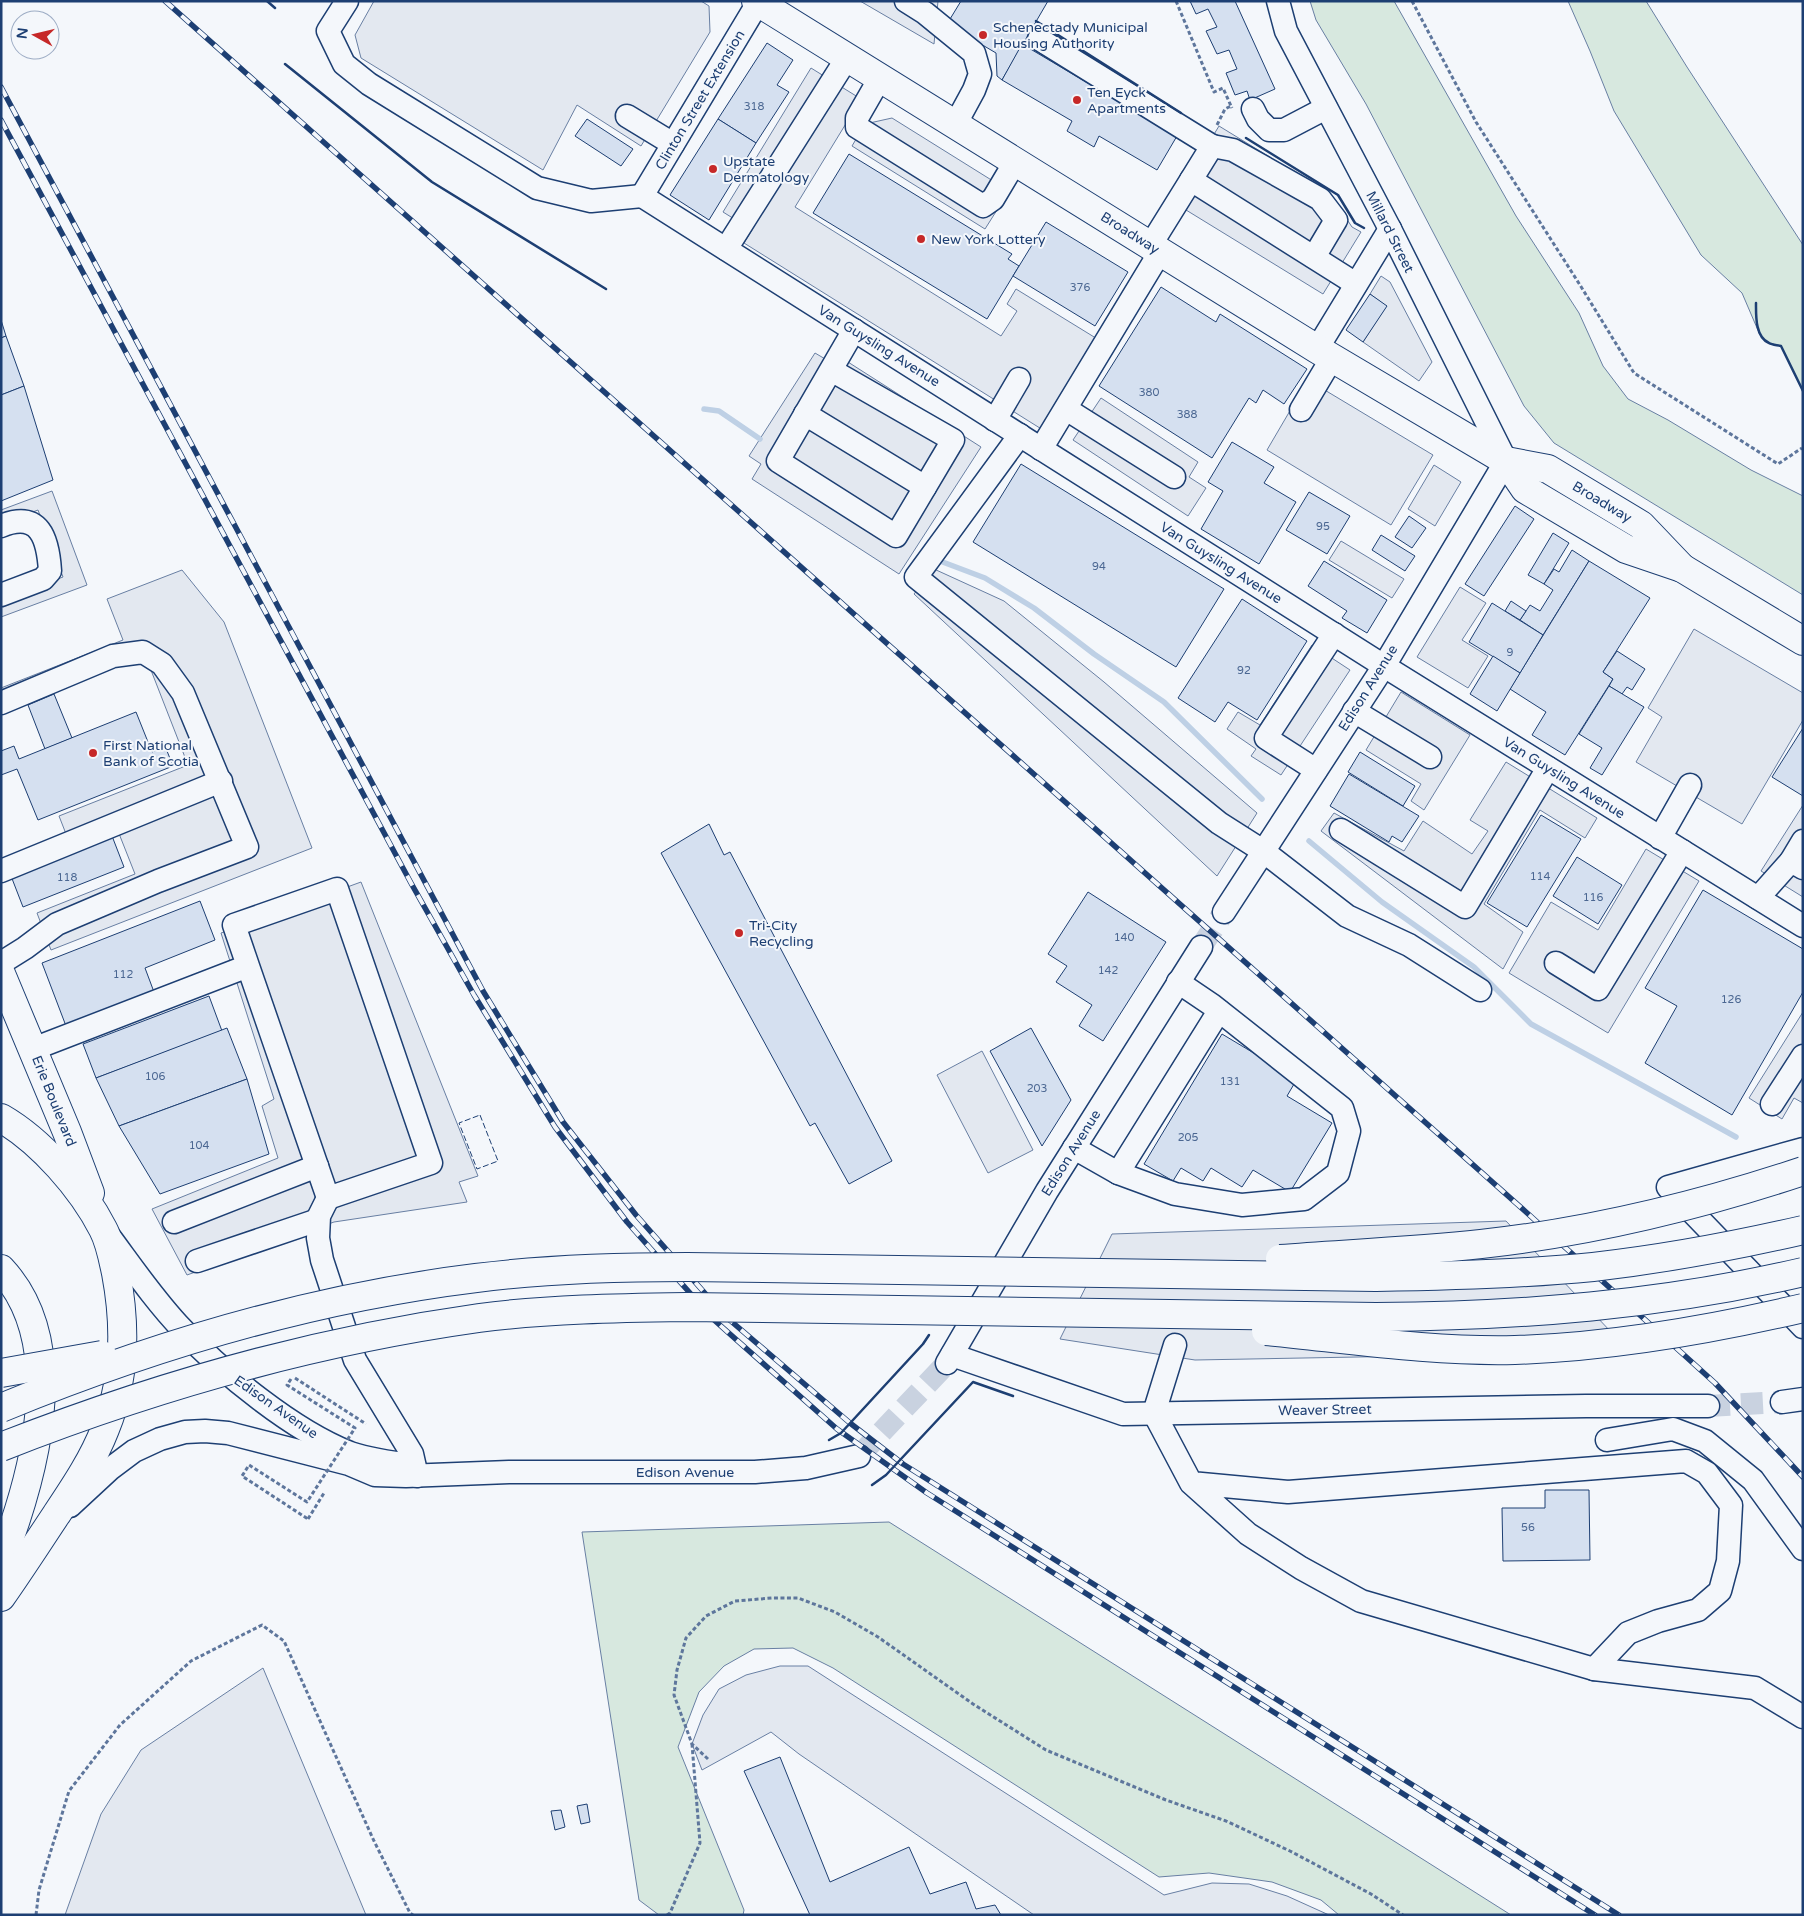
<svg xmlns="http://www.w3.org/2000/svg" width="1804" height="1916" viewBox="0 0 1804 1916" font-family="'Varela Round',sans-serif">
<rect width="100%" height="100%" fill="#f4f7fb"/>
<g fill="#d7e8df" stroke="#687fa3">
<path d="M1310 1H1394L1516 216 1579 313 1603 366 1628 399 1668 420 1751 470 1803 496V595L1554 443 1524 406 1366 104 1316 20Z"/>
<path d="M1568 1H1646L1687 67 1803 245V391L1781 346 1768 343 1760 335 1742 293 1701 255 1614 111 1590 51Z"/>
<path d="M889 1522 1511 1915H1339L1321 1900 1272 1882 1209 1873 1159 1877 833 1668 793 1648 754 1649 724 1666 699 1692 678 1747 744 1910 743 1915H659L639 1900 582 1532Z"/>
</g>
<g fill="#e3e8f0" stroke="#687fa3">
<path d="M374 1H701L709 6 710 32 641 146 577 105 543 170 361 58 355 35Z"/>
<path d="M860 1H938L934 44Z"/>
<path d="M811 68 861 99 795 207 1001 336 1017 311 1007 304 1016 289 1099 340 1043 430 744 243 752 230 723 212Z"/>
<path d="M892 118 1009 191 985 229 852 146 865 124Z"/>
<path d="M1219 126 1330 194 1352 227 1361 232 1323 294 1173 202Z"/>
<path d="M1381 276 1390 282 1432 362 1419 381 1363 342 1386 306 1370 294Z"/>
<path d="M815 353 832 363 837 355 981 447 899 574 752 479 761 464 749 456Z"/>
<path d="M1308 380 1433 455 1391 525 1267 450Z"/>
<path d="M1101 398 1198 462 1189 477 1206 488 1188 516 1073 440Z"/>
<path d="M1434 465 1461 482 1435 526 1408 509Z"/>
<path d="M52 491 87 585 1 617V601L63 577 38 510 1 524V510Z"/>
<path d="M1341 541 1404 579 1392 598 1329 560Z"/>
<path d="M934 569 1004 601 1104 682 1257 813 1217 876 914 594Z"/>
<path d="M182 570 224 622 312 848 51 950 37 913 135 874 114 821 68 839 59 816 188 765 140 642 1 696V688L123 640 107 599Z"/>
<path d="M1460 587 1486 603 1462 640 1488 656 1468 688 1417 657Z"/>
<path d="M1694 629 1803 693V720L1742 824 1636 762 1662 717 1648 708Z"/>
<path d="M1312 645 1350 670 1281 775 1251 756 1256 749 1227 729 1238 712 1260 725Z"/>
<path d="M1401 692 1470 735 1424 810 1411 801 1421 784 1366 750Z"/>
<path d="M1506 762 1597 818 1585 838 1540 810 1484 904 1523 932 1503 969 1321 831 1334 813 1404 851 1423 821 1472 854 1488 831 1470 820Z"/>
<path d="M1803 805V897L1761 871Z"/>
<path d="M1646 849 1699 881 1608 1033 1509 973 1551 902 1598 930Z"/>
<path d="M361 882 478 1176 459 1182 467 1202 334 1222 187 1275 152 1209 278 1158 262 1106 274 1099 221 933Z"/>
<path d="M1803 1012V1103L1794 1098 1782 1119 1749 1098Z"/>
<path d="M982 1051 1033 1150 988 1173 937 1075Z"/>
<path d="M1506 1221 1630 1352 1195 1360 1060 1339 1112 1234Z"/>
<path d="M780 1666H808L1164 1895 1212 1883 1249 1884 1287 1896 1329 1915H1034L799 1754 771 1732 702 1770 692 1744 703 1715 719 1689 746 1675Z"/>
<path d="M263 1668 366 1915H65L101 1814 141 1750Z"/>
</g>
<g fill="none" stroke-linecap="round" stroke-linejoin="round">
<g stroke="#bed0e5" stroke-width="5.5">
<path d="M704 409 719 411 760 439"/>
<path d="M940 561 985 578 1034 608 1094 654 1164 702 1262 799"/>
<path d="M1309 841 1382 902 1474 967 1531 1024 1736 1137"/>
</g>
</g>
<g fill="#d5e0f0" stroke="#1d3f73">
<path d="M961 1H1048L1002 80 997 76 996 53 947 24Z"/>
<path d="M1190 1H1235L1275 89 1250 100 1247 91 1235 95 1226 73 1237 69 1229 50 1217 54 1206 31 1217 27 1208 9 1196 14Z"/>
<path d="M767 43 793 60 777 85 789 92 756 143 718 119Z"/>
<path d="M1022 44 1177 136 1157 170 1099 136 1094 147 1067 131 1072 121 1002 80Z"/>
<path d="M587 119 633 149 621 166 575 136Z"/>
<path d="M718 119 756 143 709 220 670 195Z"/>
<path d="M849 154 1012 254 1008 259 1019 266 987 319 813 213Z"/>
<path d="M1046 222 1128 272 1095 326 1013 276Z"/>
<path d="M1161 287 1216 322 1220 314 1307 369 1284 404 1263 390 1256 403 1249 398 1212 458 1099 386Z"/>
<path d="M1370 294 1387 306 1363 342 1346 330Z"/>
<path d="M1 320 6 336 1 338Z"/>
<path d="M6 336 24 386 1 395V338Z"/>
<path d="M24 386 53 480 1 501V395Z"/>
<path d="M1232 442 1274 467 1264 483 1296 502 1259 564 1201 529 1223 491 1208 482Z"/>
<path d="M1021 464 1224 589 1176 667 973 542Z"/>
<path d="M1309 492 1350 516 1327 554 1286 530Z"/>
<path d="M1515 506 1534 519 1484 596 1465 584Z"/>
<path d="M1409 516 1426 528 1412 548 1395 537Z"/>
<path d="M1553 533 1569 543 1544 584 1528 575Z"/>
<path d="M1381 535 1415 556 1405 571 1372 550Z"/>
<path d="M1572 550 1589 561 1543 635 1520 620 1530 605 1540 611 1553 590 1544 584 1554 569 1559 572Z"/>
<path d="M1324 561 1387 600 1367 633 1342 618 1347 611 1308 586Z"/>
<path d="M1589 561 1650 598 1603 672 1613 679 1565 755 1532 735 1546 712 1510 689Z"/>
<path d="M1242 599 1307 641 1257 720 1228 702 1215 722 1178 698Z"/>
<path d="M1511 601 1526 611 1520 620 1505 611Z"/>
<path d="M1492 603 1543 635 1520 673 1469 642Z"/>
<path d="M1617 651 1645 669 1632 690 1627 687 1622 694 1609 686 1613 679 1603 672Z"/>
<path d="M1493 656 1520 673 1497 711 1470 694Z"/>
<path d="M1609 686 1644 707 1602 775 1590 768 1602 748 1579 734Z"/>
<path d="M54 694 72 738 45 749 28 705Z"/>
<path d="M136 712 152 752 165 746 173 766 38 820 17 769 1 775V751L14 746 19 759Z"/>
<path d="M1803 728V796L1772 777Z"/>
<path d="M1360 752 1415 786 1403 806 1348 772Z"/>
<path d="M1349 774 1419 816 1402 842 1392 836 1389 842 1330 806Z"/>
<path d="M1541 815 1581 839 1527 927 1487 903Z"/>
<path d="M709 824 724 855 730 852 892 1161 849 1184 815 1123 810 1126 661 853Z"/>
<path d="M112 836 124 867 23 907 11 876Z"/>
<path d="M1577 857 1622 885 1598 924 1553 896Z"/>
<path d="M1703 890 1803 949V992L1732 1115 1645 1063 1677 1006 1645 988Z"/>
<path d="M1088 892 1166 942 1103 1041 1079 1026 1092 1005 1056 982 1067 966 1048 954Z"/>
<path d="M200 901 215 940 145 968 154 992 66 1026 42 963Z"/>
<path d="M209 996 222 1031 96 1078 83 1044Z"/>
<path d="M227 1028 247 1079 119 1126 96 1078Z"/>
<path d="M1031 1028 1071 1100 1042 1146 990 1051Z"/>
<path d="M1222 1034 1297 1079 1287 1096 1332 1123 1290 1192 1253 1170 1242 1187 1211 1168 1203 1181 1181 1168 1173 1181 1144 1164Z"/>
<path d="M247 1079 269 1154 160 1194 119 1126Z"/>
<path d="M1545 1490H1589L1590 1560 1503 1561 1502 1508H1545Z"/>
<path d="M780 1757 830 1882 909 1847 930 1894 966 1882 976 1909 995 1905 1001 1915H810L744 1771Z"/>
<path d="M587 1804 590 1822 581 1824 577 1806Z"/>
<path d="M561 1810 565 1827 555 1830 551 1811Z"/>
</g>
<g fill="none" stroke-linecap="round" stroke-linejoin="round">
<g stroke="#c9d2e0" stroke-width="22" stroke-dasharray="22 11" stroke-linecap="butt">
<path d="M1201 947 1224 912"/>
<path d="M1708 1406 1782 1402"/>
<path d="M859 1456 947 1363"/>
</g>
<defs>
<g id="minor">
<path d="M347 1 328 31 344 64 369 84 537 188 591 201 642 196"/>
<path d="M906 1 925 13 974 53 980 74 974 90 955 125"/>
<path d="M1039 39 1212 146 1191 180"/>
<path d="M880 78 857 118V127L983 206 993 199 1015 162"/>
<path d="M1253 109 1258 119 1269 130H1284L1326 108"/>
<path d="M627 116 673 144"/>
<path d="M1212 146 1233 150 1320 199 1336 220 1314 257"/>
<path d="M642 196 1384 666 1803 926"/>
<path d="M642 196 759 1"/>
<path d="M1150 246 1191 180 1356 284"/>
<path d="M726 249 847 58"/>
<path d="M1317 349 1390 229"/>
<path d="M831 370 953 440 896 536 778 461 854 330"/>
<path d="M1066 409 1174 477"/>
<path d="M1301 410 1332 358"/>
<path d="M805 414 925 487"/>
<path d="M995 420 1019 379"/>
<path d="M1020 435 916 577 1219 823 1263 851 1347 916 1409 945 1480 990"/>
<path d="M1041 449 1160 252"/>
<path d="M1 526C40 510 48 539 50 571L43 579 1 595"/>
<path d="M1 703 113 656 143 652 162 664 183 693 247 847 158 881 57 924 25 948 1 963"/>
<path d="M1354 711 1430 757"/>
<path d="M1316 770 1266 738 1334 634"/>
<path d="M1341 830 1465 907 1548 768"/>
<path d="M1660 838 1690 785"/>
<path d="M1791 861 1803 841"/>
<path d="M1 871 221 781"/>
<path d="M1758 898 1791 861 1803 868"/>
<path d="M1224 912 1384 666 1506 461 1390 229 1286 31 1278 1"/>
<path d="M1556 963 1598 989 1682 851"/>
<path d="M33 1049 248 966 328 1198 431 1163 337 889 234 925 248 966"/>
<path d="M1772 1104 1803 1056"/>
<path d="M1074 1148 1118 1173 1175 1194 1242 1205 1304 1199 1338 1173 1349 1131 1342 1108 1212 1005 1178 982"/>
<path d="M1803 1149 1668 1187 1803 1327"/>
<path d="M1118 1173 1219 1011"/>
<path d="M328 1198 319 1216 318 1238 322 1260 355 1360 412 1454 417 1476"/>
<path d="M174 1222 317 1166"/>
<path d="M109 1236C132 1267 155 1301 182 1329 222 1373 294 1431 350 1453 368 1459 394 1463 413 1465"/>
<path d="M197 1261 318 1220"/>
<path d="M1175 1345 1154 1413 1191 1483 1248 1534 1301 1568 1361 1601 1594 1669 1628 1633 1658 1621 1698 1610 1720 1591 1728 1561 1731 1505 1707 1473 1686 1461 1288 1492 1191 1483"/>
<path d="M952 1355 1123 1414 1586 1406H1708"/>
<path d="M947 1363 1047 1191 1201 947"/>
<path d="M1782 1402 1803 1399"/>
<path d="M1607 1440 1673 1429 1705 1441 1753 1480 1803 1549"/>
<path d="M70 1506 110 1469 134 1451 160 1439 185 1432 205 1431 228 1433 349 1464 375 1475 406 1476 509 1472H755L806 1468 859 1456"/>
<path d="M1594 1669 1755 1688 1803 1717"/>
</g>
<g id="major">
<path d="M756 1 1317 349 1506 461 1548 469 1641 525 1682 568"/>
<path d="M1506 461 1525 489 1626 549 1682 568 1803 641"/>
<path d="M1 1269C71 1344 34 1476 1 1561"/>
</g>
<g id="highway">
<path d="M1 974 67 1132 90 1193"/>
<path d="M1 1118C41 1141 82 1188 103 1229 110 1242 113 1259 116 1273 126 1326 126 1378 105 1429 93 1460 74 1488 56 1515 38 1542 20 1570 1 1597"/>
</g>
</defs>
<use href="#minor" stroke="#1d3f73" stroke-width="25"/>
<use href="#major" stroke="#1d3f73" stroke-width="30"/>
<use href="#highway" stroke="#1d3f73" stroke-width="30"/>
<g stroke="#5e769c" stroke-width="3" stroke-dasharray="4 2.5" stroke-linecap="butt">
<path d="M1176 1 1214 92 1223 88 1231 106"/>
<path d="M1412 1 1476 122 1580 285 1634 373 1778 464 1802 448"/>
<path d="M1217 125 1225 109 1231 106 1232 108"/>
<path d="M308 1519 324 1493"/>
<path d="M708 1759 692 1744 674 1695 677 1670 686 1638 706 1616 735 1601 772 1598H798L835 1612 878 1637 973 1704 1046 1750 1166 1800 1226 1821 1290 1851 1371 1894 1403 1915"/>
<path d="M36 1915 39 1890 69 1791 120 1725 191 1661 262 1625 284 1641 374 1841 410 1913 413 1915"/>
<path d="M667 1915 670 1913 700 1843 692 1744"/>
</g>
<use href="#minor" stroke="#f4f7fb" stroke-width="22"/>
<use href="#major" stroke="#f4f7fb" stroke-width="28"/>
<use href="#highway" stroke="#f4f7fb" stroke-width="28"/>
<defs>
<g id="rail">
<path d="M165 1 1526 1212 1715 1383 1803 1477"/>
<path d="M1 87 483 991 563 1122 636 1215 725 1316 850 1423 903 1464 1619 1915"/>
<path d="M1 120 411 883 474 995 555 1127 627 1222 713 1319 837 1429 927 1493 1595 1915"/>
</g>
</defs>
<use href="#rail" stroke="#1d3f73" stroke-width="5.5"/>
<use href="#rail" stroke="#f4f7fb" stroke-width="4" stroke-dasharray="11" stroke-linecap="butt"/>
<defs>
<g id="highway-bridge">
<path d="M1280 1259C1347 1254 1414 1251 1481 1244 1590 1232 1698 1206 1803 1171"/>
<path d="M1266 1331C1348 1339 1432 1352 1515 1350 1611 1347 1709 1330 1803 1308"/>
<path d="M1 1373 102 1355"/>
<path d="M1 1408C154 1345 312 1298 476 1278 546 1269 617 1267 687 1267L1376 1277C1448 1276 1521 1274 1593 1267 1663 1259 1734 1246 1803 1230"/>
<path d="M1 1447C156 1386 315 1341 479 1318 548 1309 618 1308 687 1307L1376 1317C1520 1316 1662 1305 1803 1272"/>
</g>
</defs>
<use href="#highway-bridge" stroke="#1d3f73" stroke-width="30" stroke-linecap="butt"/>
<g stroke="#5e769c" stroke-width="3" stroke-dasharray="4 2.5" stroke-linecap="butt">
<path d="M295 1378 366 1424"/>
<path d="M291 1379 287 1385 355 1428 307 1502 249 1465 242 1476 308 1519"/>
</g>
<use href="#highway-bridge" stroke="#f4f7fb" stroke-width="28"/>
<path stroke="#1d3f73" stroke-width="1" stroke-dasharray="6 2.5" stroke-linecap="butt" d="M480 1115 498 1161 477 1169 459 1123Z"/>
<g stroke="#1d3f73" stroke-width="2.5">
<path d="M267 1 275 8"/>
<path d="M1036 21 1181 113"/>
<path d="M285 64 432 182 606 289"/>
<path d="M1246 138 1338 195 1355 223 1364 228"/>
<path d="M1756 303C1756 315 1755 337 1769 343 1772 345 1777 345 1781 346L1803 391"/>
<path d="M829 1440 841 1433 923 1344 929 1335"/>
<path d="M872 1485 886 1475 973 1382 1013 1396"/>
</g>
</g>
<g fill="#c62828" stroke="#f4f7fb" stroke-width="2">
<circle cx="983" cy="35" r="5"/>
<circle cx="1077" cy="100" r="5"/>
<circle cx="713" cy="169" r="5"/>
<circle cx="921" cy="239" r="5"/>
<circle cx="93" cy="753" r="5"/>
<circle cx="739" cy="933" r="5"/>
</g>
<g text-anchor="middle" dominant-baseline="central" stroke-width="4" stroke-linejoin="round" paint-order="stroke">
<g font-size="11" fill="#4b6792">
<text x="754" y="106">318</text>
<text x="1080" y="287">376</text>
<text x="1149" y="392">380</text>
<text x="1187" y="414">388</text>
<text x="1323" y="526">95</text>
<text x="1099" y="566">94</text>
<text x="1510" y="652">9</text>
<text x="1244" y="670">92</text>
<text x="1540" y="876">114</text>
<text x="67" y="877">118</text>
<text x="1593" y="897">116</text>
<text x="1124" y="937">140</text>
<text x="1108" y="970">142</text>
<text x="123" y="974">112</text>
<text x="1731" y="999">126</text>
<text x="155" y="1076">106</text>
<text x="1230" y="1081">131</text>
<text x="1037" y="1088">203</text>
<text x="1188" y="1137">205</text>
<text x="199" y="1145">104</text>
<text x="1528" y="1527">56</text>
</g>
<g font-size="14" fill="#1d3f73" stroke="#f4f7fb" text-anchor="start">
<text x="993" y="27">Schenectady Municipal<tspan x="993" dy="16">Housing Authority</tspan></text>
<text x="1087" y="92">Ten Eyck<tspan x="1087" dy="16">Apartments</tspan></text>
<text x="723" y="161">Upstate<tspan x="723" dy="16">Dermatology</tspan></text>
<text x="931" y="239">New York Lottery</text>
<text x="103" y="745">First National<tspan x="103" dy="16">Bank of Scotia</tspan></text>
<text x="749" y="925">Tri-City<tspan x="749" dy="16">Recycling</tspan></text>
</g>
<g font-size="14" fill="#1d3f73" stroke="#f4f7fb">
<text transform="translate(700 100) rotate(-59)">Clinton Street Extension</text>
<text transform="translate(1390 232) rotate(63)">Millard Street</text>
<text transform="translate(1130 233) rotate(32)">Broadway</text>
<text transform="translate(879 346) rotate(32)">Van Guysling Avenue</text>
<text transform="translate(1602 502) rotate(31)">Broadway</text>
<text transform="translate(1221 563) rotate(32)">Van Guysling Avenue</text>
<text transform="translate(1368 688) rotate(-58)">Edison Avenue</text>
<text transform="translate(1564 778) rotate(32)">Van Guysling Avenue</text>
<text transform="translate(54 1101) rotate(68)">Erie Boulevard</text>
<text transform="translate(1071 1153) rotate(-58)">Edison Avenue</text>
<text transform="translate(276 1407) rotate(35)">Edison Avenue</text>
<text transform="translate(1325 1410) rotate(-1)">Weaver Street</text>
<text x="685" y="1472">Edison Avenue</text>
</g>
</g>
<rect width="1804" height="1916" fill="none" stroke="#1d3f73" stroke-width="5"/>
<g transform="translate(35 35) rotate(278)"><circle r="24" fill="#f4f7fb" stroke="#9eadc5"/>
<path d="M0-4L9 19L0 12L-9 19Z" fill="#c62828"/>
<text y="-8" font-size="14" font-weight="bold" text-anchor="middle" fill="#1d3f73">N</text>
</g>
</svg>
